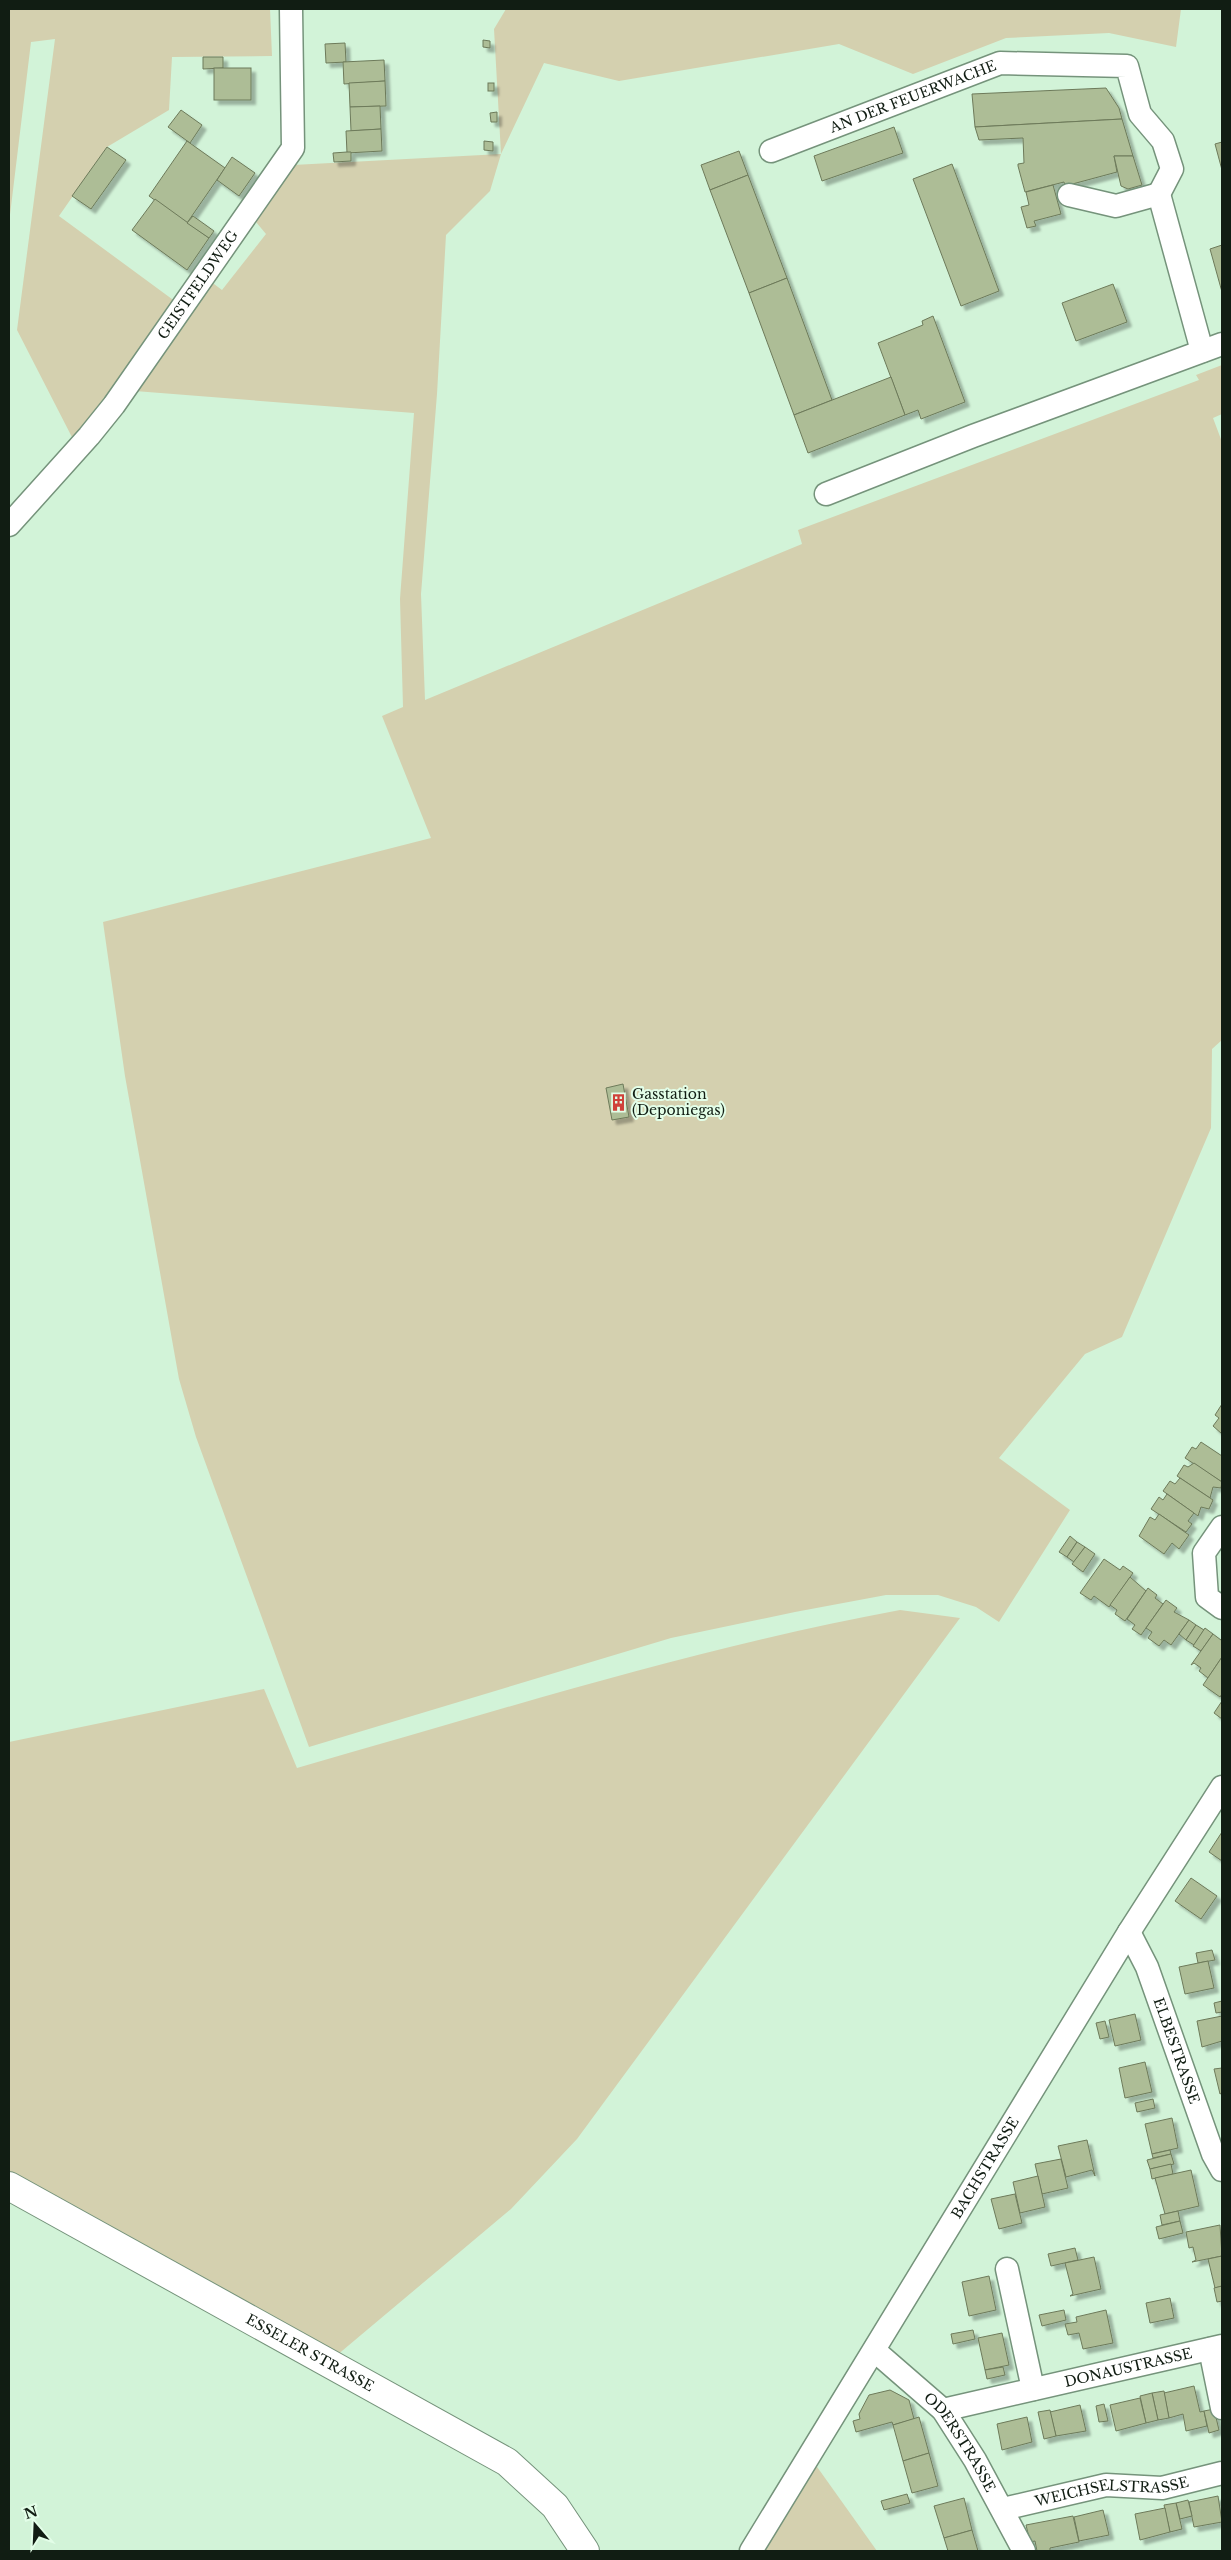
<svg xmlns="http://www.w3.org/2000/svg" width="1231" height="2560" viewBox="0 0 1231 2560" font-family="'Libre Baskerville',serif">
<defs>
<filter id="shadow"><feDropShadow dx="4.5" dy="4.5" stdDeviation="1" flood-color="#0004"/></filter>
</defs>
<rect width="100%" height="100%" fill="#d2f3d8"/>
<g fill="#d4d0af">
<path d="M9 9H270L272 56 172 57 169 110 107 147 59 216 176 302 76 445 17 330 55 39 31 42 9 223Z"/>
<path d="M506 9H1181L1176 47 1109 33 1006 38 913 74 839 44 619 81 544 63 501 154 490 191 446 235 437 394 421 594 425 700 802 544 798 530 1199 380 1196 375 1222 365V414L1213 418 1222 442V1040L1212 1049 1211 1128 1122 1337 1085 1354 999 1458 1070 1510 999 1622 976 1607 938 1595H886L795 1612 671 1638 309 1747 196 1437 179 1379 125 1076 103 922 431 838 382 716 403 707 400 599 414 413 135 391 210 281 222 290 266 234 256 222 293 165 501 154 494 29Z"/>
<path d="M900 1610 960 1618 577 2139 511 2209 336 2356 9 2173V1742L264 1689 297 1768C497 1711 695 1648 900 1610Z"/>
<path d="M815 2464 877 2551H762Z"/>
</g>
<g fill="#adbd96" stroke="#6d7a5a" filter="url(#shadow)">
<path d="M483 40 490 41V48L483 47Z"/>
<path d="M345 43 346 62 326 63 325 44Z"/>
<path d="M203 57H223V68L203 69Z"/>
<path d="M384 60 385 81 344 84 343 62Z"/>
<rect x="214" y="68" width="37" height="32"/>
<path d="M385 81 386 106 350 107 349 83Z"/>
<rect x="488" y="83" width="6" height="8"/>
<path d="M1106 88 1119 108 1122 119 975 127 972 94Z"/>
<path d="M380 106 381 129 351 131 350 107Z"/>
<path d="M181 110 202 125 190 143 168 127Z"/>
<path d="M497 112V122H491L490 113Z"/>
<path d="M1122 119 1133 156H1114L1117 172 1065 186 1064 182 1025 192 1018 166V164L1024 163 1023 138 979 140 975 127Z"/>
<path d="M894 127 903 153 822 181 814 156Z"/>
<path d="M381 129 382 151 347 153 346 131Z"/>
<path d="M187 141 225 168 187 223 149 196Z"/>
<path d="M484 141 493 142V151L484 150Z"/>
<path d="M1222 142V170L1215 144Z"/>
<path d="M107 147 126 160 91 209 72 196Z"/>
<path d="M739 151 748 175 710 190 701 165Z"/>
<path d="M347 152H351V161L334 162 333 153Z"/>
<path d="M1114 156H1133L1142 185 1128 189 1121 186Z"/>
<path d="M232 157 255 173 239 196 217 180Z"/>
<path d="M952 164 999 291 961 306 913 179Z"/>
<path d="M748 175 787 278 749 293 710 190Z"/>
<path d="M1053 185 1061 214 1034 221 1036 226 1027 228 1021 207 1029 205 1026 192Z"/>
<path d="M155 199 209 238 187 270 132 230Z"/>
<path d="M193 216 214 231 209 238 187 223Z"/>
<path d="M1222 245V292L1210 249Z"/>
<path d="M787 278 832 400 794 415 749 293Z"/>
<path d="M1113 284 1127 322 1076 341 1062 303Z"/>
<path d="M933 316 965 402 921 419 918 410 905 415 878 343 923 325 922 321Z"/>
<path d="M891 377 905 415 808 453 794 415Z"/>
<path d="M623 1084 629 1117 612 1120 606 1088Z"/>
<path d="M1222 1404V1434L1213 1426 1219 1418 1215 1415Z"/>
<path d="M1201 1442 1222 1456V1482L1185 1458 1192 1447 1196 1449Z"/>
<path d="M1194 1463 1222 1482 1221 1488 1213 1487 1210 1498 1177 1476 1184 1465 1188 1467Z"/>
<path d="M1180 1478 1213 1500 1209 1509 1201 1507 1198 1516 1163 1491 1170 1481 1175 1484Z"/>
<path d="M1167 1494 1194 1513 1188 1521 1192 1524 1186 1532 1151 1509 1159 1497 1163 1500Z"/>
<path d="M1159 1514 1189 1535 1179 1549 1172 1543 1164 1554 1139 1536 1150 1517 1155 1520Z"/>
<path d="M1070 1536 1077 1542 1067 1557 1059 1552Z"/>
<path d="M1077 1542 1085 1547 1074 1562 1067 1557Z"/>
<path d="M1085 1547 1095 1554 1083 1572 1072 1564Z"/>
<path d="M1104 1559 1120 1570 1123 1566 1133 1573 1109 1607 1094 1596 1091 1600 1080 1593Z"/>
<path d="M1130 1577 1146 1591 1125 1621 1115 1614 1117 1610 1110 1605Z"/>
<path d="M1148 1588 1157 1595 1155 1598 1163 1604 1141 1635 1132 1629 1135 1625 1127 1619Z"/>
<path d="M1166 1600 1177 1608 1174 1612 1189 1620 1171 1645 1164 1640 1159 1646 1148 1638 1152 1632 1146 1628Z"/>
<path d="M1189 1620 1196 1625 1186 1640 1179 1634Z"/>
<path d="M1196 1625 1204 1630 1194 1645 1186 1640Z"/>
<path d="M1205 1628 1213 1634 1201 1651 1193 1646Z"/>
<path d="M1213 1634 1221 1640 1222 1637V1657L1208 1678 1199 1671 1201 1668 1194 1663 1191 1665Z"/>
<path d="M1222 1657V1694L1220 1697 1203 1685Z"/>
<path d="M1222 1701V1719L1214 1713Z"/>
<path d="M1222 1832V1861L1209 1852Z"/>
<path d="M1191 1878 1217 1896 1201 1919 1175 1901Z"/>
<path d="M1212 1950 1215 1960 1198 1963 1196 1953Z"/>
<path d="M1208 1961 1214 1988 1185 1994 1179 1967Z"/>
<path d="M1222 2001V2012L1216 2013 1214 2003Z"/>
<path d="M1135 2014 1141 2040 1115 2046 1109 2020Z"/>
<path d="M1222 2016V2041L1202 2047 1197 2021Z"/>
<path d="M1105 2021 1109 2037 1100 2039 1096 2023Z"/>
<path d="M1145 2062 1152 2092 1125 2098 1119 2068Z"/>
<path d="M1222 2068V2093L1220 2094 1214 2069Z"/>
<path d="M1153 2099 1155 2108 1137 2112 1135 2103Z"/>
<path d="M1172 2118 1178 2148 1152 2154 1145 2124Z"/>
<path d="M1087 2140 1095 2176 1092 2170 1066 2177 1058 2146Z"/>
<path d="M1170 2150 1171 2154 1153 2158 1152 2154Z"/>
<path d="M1171 2154 1174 2164 1150 2169 1147 2160Z"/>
<path d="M1061 2159 1068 2188 1042 2194 1035 2164Z"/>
<path d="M1171 2164 1173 2174 1152 2179 1150 2169Z"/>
<path d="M1191 2170 1199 2206 1165 2214 1155 2178Z"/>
<path d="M1038 2176 1045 2207 1020 2213 1013 2182Z"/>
<path d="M1015 2194 1022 2223 999 2229 991 2199Z"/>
<path d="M1178 2211 1180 2221 1162 2225 1160 2215Z"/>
<path d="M1180 2221 1183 2233 1159 2239 1156 2227Z"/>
<path d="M1220 2225 1222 2256 1192 2262 1196 2260 1193 2247 1189 2248 1186 2232Z"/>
<path d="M1075 2248 1078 2260 1051 2266 1048 2254Z"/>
<path d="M1222 2256V2286L1215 2288 1208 2259Z"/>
<path d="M1094 2257 1101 2289 1070 2296 1073 2294 1065 2263Z"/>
<path d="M989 2276 996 2310 969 2316 962 2282Z"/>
<path d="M1222 2286V2301L1217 2302 1214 2288Z"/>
<path d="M1170 2298 1174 2318 1150 2323 1146 2303Z"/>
<path d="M1064 2310 1066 2320 1042 2326 1039 2315Z"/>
<path d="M1106 2310 1113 2343 1083 2349 1079 2333 1068 2335 1065 2324 1077 2322 1076 2317Z"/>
<path d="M973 2330 975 2339 953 2344 951 2334Z"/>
<path d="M1002 2333 1009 2365 985 2370 978 2338Z"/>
<path d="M1003 2367 1005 2375 987 2379 985 2370Z"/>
<path d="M1194 2386 1200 2412 1204 2411 1207 2426 1186 2431 1183 2414 1169 2418 1164 2393Z"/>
<path d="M890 2390 909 2400 914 2419 893 2425 892 2422 856 2432 853 2421 860 2419 859 2414 869 2395Z"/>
<path d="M1164 2391 1169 2418 1158 2420 1152 2393Z"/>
<path d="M1152 2393 1158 2420 1146 2423 1140 2396Z"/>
<path d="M1140 2398 1146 2423 1116 2431 1110 2405Z"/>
<path d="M1104 2404 1108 2421 1099 2422 1096 2406Z"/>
<path d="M1080 2405 1086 2431 1056 2436 1050 2412Z"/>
<path d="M1214 2409 1219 2430 1209 2433 1204 2411Z"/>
<path d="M1050 2410 1056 2436 1044 2439 1038 2412Z"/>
<path d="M919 2417 929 2453 903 2461 893 2425Z"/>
<path d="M1027 2417 1032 2442 1002 2450 997 2424Z"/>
<path d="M929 2453 938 2486 912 2493 903 2461Z"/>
<path d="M907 2494 910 2503 884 2510 881 2501Z"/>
<path d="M1218 2496 1222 2522 1194 2527 1189 2502Z"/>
<path d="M964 2498 972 2530 944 2538 934 2506Z"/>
<path d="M1188 2500 1192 2516 1180 2519 1176 2503Z"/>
<path d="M1176 2503 1182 2529 1170 2532 1164 2505Z"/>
<path d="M1165 2508 1170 2532 1140 2540 1135 2514Z"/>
<path d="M1103 2510 1109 2535 1079 2541 1074 2517Z"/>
<path d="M1073 2516 1079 2542 1050 2548V2551H1037L1035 2541 1030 2542 1026 2525Z"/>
<path d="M972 2530 978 2551H948L944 2538Z"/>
</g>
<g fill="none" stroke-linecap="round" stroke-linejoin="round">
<defs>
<g id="minor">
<path id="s1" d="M771 151 1000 63 1127 66 1140 114 1163 141 1172 169 1159 194"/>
<path d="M1069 195 1116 206 1159 194 1202 351"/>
<path d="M826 494 973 436 1222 344"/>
<path id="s2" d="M9 525 89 436 114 405 293 148 291 9"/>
<path d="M1222 1527 1204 1553 1207 1597 1222 1608"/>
<path id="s3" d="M1129 1932 1147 1967 1213 2154 1222 2170"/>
<path d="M1007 2269 1033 2389"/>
<path d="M1210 2349 1222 2408"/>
<path id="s4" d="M875 2351 943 2410 975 2460 1024 2551"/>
<path id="s5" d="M943 2410 1222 2346"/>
<path id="s6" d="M1003 2509 1106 2485 1162 2488 1222 2473"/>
<path id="s7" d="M751 2551 1129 1932 1222 1787"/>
</g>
<g id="major">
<path id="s8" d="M9 2186 507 2462 555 2506 585 2551"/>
</g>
</defs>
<use href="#minor" stroke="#75937b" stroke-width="25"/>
<use href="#major" stroke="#75937b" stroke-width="30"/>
<use href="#minor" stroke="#fff" stroke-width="22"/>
<use href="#major" stroke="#fff" stroke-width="28"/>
</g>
<defs>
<symbol id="building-bare" viewBox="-9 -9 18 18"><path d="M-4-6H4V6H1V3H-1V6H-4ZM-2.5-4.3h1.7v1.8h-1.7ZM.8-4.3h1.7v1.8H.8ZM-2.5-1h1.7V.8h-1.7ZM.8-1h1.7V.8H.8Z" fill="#d0423a" stroke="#e3fee8" stroke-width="2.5" paint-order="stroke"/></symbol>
</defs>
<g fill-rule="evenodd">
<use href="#building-bare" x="606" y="1090" width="25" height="25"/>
</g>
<g text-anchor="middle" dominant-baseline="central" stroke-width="4" stroke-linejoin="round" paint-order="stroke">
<g font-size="14" fill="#111d13" stroke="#e3fee8">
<text stroke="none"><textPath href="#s1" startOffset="152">AN DER FEUERWACHE</textPath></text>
<text stroke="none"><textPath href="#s2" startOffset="306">GEISTFELDWEG</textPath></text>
<text stroke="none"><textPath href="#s3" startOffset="128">ELBESTRASSE</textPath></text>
<text stroke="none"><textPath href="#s7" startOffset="449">BACHSTRASSE</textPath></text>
<text stroke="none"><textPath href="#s8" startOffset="344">ESSELER STRASSE</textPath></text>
<text stroke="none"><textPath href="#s5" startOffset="190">DONAUSTRASSE</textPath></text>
<text stroke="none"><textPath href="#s4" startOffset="126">ODERSTRASSE</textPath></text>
<text stroke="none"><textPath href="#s6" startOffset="111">WEICHSELSTRASSE</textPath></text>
</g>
<g font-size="14" fill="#111d13" stroke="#e3fee8" text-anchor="start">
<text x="632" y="1094">Gasstation<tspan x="632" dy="16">(Deponiegas)</tspan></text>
</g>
</g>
<rect width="1231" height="2560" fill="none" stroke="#111d13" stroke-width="20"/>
<g transform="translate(35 2525) rotate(341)" stroke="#e3fee8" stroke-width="4" paint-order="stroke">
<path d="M0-4L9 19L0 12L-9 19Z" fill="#111d13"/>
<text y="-8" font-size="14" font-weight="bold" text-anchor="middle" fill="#111d13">N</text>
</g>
</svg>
